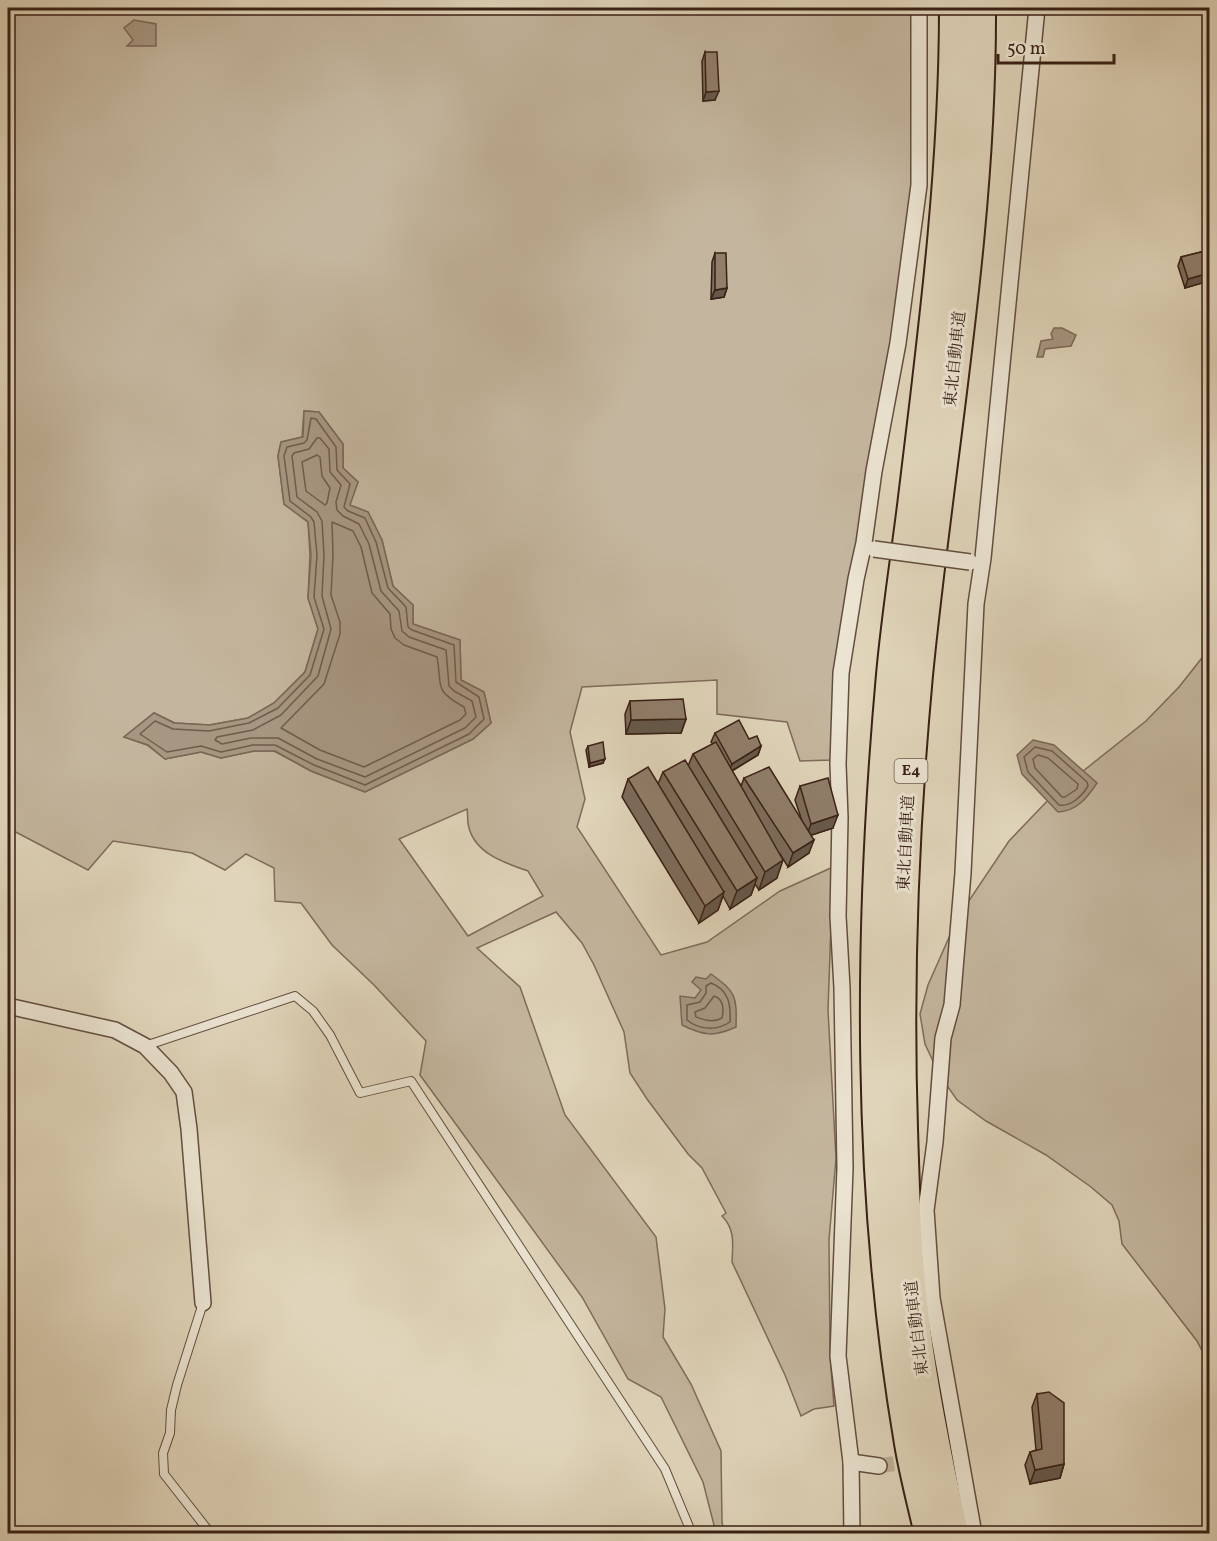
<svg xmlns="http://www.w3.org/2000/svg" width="1217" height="1541" viewBox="0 0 1217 1541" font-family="Vollkorn,'Noto Serif JP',serif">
<rect width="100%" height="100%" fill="#e0d5ba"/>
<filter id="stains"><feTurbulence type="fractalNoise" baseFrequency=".00333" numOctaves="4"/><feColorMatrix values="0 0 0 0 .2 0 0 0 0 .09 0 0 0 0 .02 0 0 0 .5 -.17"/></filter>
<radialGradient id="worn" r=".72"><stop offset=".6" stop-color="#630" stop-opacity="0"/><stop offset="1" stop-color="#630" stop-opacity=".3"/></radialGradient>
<g fill="#c4b69e" stroke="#7e6b5a" stroke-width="1.5" fill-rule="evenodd">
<path d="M8 8H915V183L832 760 800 761 787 722 717 714V680L582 687 570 732 585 799 577 827 661 955 707 942 780 891 833 867 828 1010 836 1158 829 1240 830 1355 834 1406 814 1409 801 1416 785 1375 732 1262C733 1244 735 1229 722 1216L726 1213 702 1168 688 1154 647 1099 630 1073 624 1032 594 965 582 943 556 912 477 948 520 987 565 1115 656 1237 665 1309 663 1337 691 1384 721 1451 722 1523 725 1533H716L703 1482 661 1397 628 1379 582 1297 420 1075 426 1041 374 985 332 945 301 903 275 901 274 868 246 854 225 870 192 853 113 841 88 870 8 828ZM304 411 319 412 343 444V468L358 482 349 505 368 512 382 540 393 586 413 605V624L460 640 461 680 484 692 491 723 473 739 365 792 311 771 274 751H254L221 758 201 752 165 759 147 745 124 737 154 713 175 723 209 725 248 718 274 703 305 672 318 629 308 598 310 555 308 522 284 504 278 456 281 442 302 437ZM467 809C468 814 467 822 469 828 476 854 505 863 528 871L543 896 468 936 399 839Z"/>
<path d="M1209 649V1364L1197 1341 1122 1244 1119 1221 1112 1205 1091 1187 1046 1155 986 1121 957 1100 939 1074 925 1044 920 1014 928 985 958 917 1009 841 1053 795 1146 721 1179 687Z"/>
</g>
<g fill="#a79782" stroke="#7b6757" stroke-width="1.5">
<path d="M134 20 156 24V46H127L133 40 124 28Z"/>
<path d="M1054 328H1062L1076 335 1071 346 1045 349 1043 357H1037L1041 341 1053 339 1051 334Z"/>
<path d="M304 411 319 412 343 444V468L358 482 350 505 368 512 382 540 393 586 413 605V624L460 640 461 680 484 692 491 723 473 739 365 792 311 771 275 751H254L221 758 201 752 165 759 148 745 124 737 154 713 174 723 210 725 248 718 274 703 305 672 318 629 308 598 311 555 308 522 284 504 278 456 281 442 303 437Z"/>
<path d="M1033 740 1054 745 1097 783C1087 798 1077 811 1058 812L1022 774 1017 755Z"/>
<path d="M711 974C736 992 737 996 736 1027 714 1037 704 1036 682 1025L680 996 695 998 701 990 692 982 696 977 706 979Z"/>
</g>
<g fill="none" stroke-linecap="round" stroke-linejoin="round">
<g stroke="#705c4c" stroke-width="1.5">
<path d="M311 418 316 419 336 447 337 470 350 484 344 507 348 511 365 518 376 542 388 588 406 607 408 627 412 630 454 645 456 682 479 697 484 719 469 734 365 785 314 765 275 745H253L221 752 201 746 167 752 140 734 155 721 173 729 209 731 249 723 278 708 310 675 324 629 314 597 317 555 314 522 311 517 290 501 284 456 287 447 304 443 307 440Z"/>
<path d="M320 438 329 449 330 472 341 485 336 502 337 510 343 516 359 524 369 544 381 591 399 611 402 631 409 637 446 650 449 686 454 691 472 701 476 717 465 728 365 777 317 759 278 738H251L222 744 215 740 217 737 253 730 281 715 318 676 331 629 322 596 324 555 322 521 317 512 297 497 292 456 294 453 309 449 317 438Z"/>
<path d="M317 455 320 457 322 476 330 488 327 503 325 505 306 491 302 462Z"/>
<path d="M332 522 353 531 361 547 372 593 390 614 391 629 395 638 404 645 437 657C443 687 432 689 464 707L466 714 460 720 364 767 320 750 281 728 324 684 340 634V622L331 595 333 555Z"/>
<path d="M1035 747 1052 751 1087 782 1088 786C1082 796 1071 807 1059 805L1028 772 1024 757Z"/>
<path d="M1038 755 1048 758 1078 784 1077 789 1065 797H1062L1035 768 1033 759Z"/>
<path d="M711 983C729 990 731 1005 730 1022 717 1031 699 1030 687 1020V1005L700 1002 706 993V986Z"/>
<path d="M714 996C724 999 724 1009 722 1018 713 1023 705 1020 696 1017L695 1012 705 1008Z"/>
</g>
<path stroke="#bfb199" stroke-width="15" stroke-dasharray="15 8" stroke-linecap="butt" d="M879 1466 917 1460"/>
<defs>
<g id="service">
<path d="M145 1046 295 996 313 1011 330 1035 360 1093 411 1081 665 1469 692 1534"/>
<path d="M203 1303 177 1385 171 1410 170 1433 163 1453 164 1474 211 1534"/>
</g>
<g id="minor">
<path d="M8 1006 115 1030 145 1046 171 1073 184 1092 189 1129 203 1303"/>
<path d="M851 1462 879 1466"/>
<path d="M852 1534 851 1462 838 1356 845 1168 842 988 838 916 840 818 838 764 841 673 856 579 864 543 874 471 898 343 919 185V8"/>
<path d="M974 1534 932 1298 926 1210 935 1142 943 1038 952 1005 963 873 976 604 983 558 1037 8"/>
</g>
<g id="motorway">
<path d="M929 1534C922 1503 914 1473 909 1443 866 1189 868 931 891 675 896 619 905 562 912 506 932 341 954 174 954 8"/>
<path d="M954 1534C939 1466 925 1398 916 1329 907 1263 905 1195 903 1129 898 977 904 826 918 675 940 452 982 232 981 8"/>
</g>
</defs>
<use href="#service" stroke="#634d3f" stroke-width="10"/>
<use href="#minor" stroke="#634d3f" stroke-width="18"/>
<use href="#motorway" stroke="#392016" stroke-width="32"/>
<use href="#service" stroke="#ebe4d2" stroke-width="8"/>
<use href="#minor" stroke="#ebe4d2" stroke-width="15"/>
<use href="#motorway" stroke="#e0d5ba" stroke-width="28"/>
<defs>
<path id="minor-bridge" d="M874 549 970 562"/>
</defs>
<use href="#minor-bridge" stroke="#634d3f" stroke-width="18" stroke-linecap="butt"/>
<use href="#minor-bridge" stroke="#ebe4d2" stroke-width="15"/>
</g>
<g fill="#7c6c5c" stroke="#392016" stroke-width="1.5">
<path d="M705 52 715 100 703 101 702 61Z"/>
<path d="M1209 212V238L1203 226 1208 213Z"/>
<path d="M1209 250V281L1185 288 1178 266 1181 257Z"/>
<path d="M715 253 727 288 724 297 711 299 712 262Z"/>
<path d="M630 701 686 719 681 733 626 734 625 714Z"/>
<path d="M715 733 749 739 761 746 758 755 732 771 741 786 744 778 801 818 795 800 800 786 833 828 811 835 809 853 788 867 780 854 777 878 759 890 755 884 751 895 730 909 723 896 718 910 699 923 622 797 628 779 658 784 663 772 688 766 693 754 713 744 711 742Z"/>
<path d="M588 746 603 763 589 767 586 750Z"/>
<path d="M1037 1394 1064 1464 1060 1478 1030 1484 1025 1465 1030 1452 1036 1450 1032 1407Z"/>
</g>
<g fill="#65584b" stroke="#392016" stroke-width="1.5">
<path d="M719 91 715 100 703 101 706 92Z"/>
<path d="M1209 273V281L1185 288 1188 279Z"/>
<path d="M727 288 724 297 711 299 715 290Z"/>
<path d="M686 719 681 733 626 734 631 720Z"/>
<path d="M761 746 758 755 728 773 732 764Z"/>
<path d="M605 759 603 763 589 767 590 763Z"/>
<path d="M838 815 833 828 806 837 811 824Z"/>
<path d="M814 840 809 853 788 867 793 853Z"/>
<path d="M783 860 777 878 759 890 765 872Z"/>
<path d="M757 878 751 895 730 909 737 891Z"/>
<path d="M724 892 718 910 699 923 705 906Z"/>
<path d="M1064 1464 1060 1478 1030 1484 1035 1470Z"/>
</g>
<g fill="#907e6b" stroke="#392016" stroke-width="1.5">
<path d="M705 52H717L719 91 706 92Z"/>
<path d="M1209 250V273L1188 279 1181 257Z"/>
<path d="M715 253H726L727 288 715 290Z"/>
<path d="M683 699 686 719 631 720 630 701Z"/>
<path d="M739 720 749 739 757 736 761 746 732 764 715 733Z"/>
<path d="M603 742 605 759 590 763 588 746Z"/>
<path d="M716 742 783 860 765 872 693 754Z"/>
<path d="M685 760 757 878 737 891 663 772Z"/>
<path d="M648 767 724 892 705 906 628 779Z"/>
<path d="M769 767 814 840 793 853 744 778Z"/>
<path d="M828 778 838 815 811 824 800 786Z"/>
<path d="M1049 1392 1064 1403V1464L1035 1470 1030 1452 1042 1449 1037 1394Z"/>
</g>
<g text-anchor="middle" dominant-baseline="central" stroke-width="6" stroke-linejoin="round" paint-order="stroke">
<rect fill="#ebe4d2" stroke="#6e5b4e" stroke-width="1.5" x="894.5" y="759" width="33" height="24" rx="4.5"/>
<g font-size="15" font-weight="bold" fill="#392016">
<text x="911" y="771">E4</text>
</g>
<g font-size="16" fill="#392016" stroke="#ebe4d2">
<text transform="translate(956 359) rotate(-84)">東北自動車道</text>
<text transform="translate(907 843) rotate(-87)">東北自動車道</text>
<text transform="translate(918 1328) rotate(-97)">東北自動車道</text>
</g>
</g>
<rect width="1217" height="1541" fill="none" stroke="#e0d5ba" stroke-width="30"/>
<rect x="9" y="9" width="1199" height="1523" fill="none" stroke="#392016" stroke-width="3"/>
<rect x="15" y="15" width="1187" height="1511" fill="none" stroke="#392016" stroke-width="1.5"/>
<path d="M998 54v9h116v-9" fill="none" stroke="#392016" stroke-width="3"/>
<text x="1007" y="54" font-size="18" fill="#392016" stroke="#ebe4d2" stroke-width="4.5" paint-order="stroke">50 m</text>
<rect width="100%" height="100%" filter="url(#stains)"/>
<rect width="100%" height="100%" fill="url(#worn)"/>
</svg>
